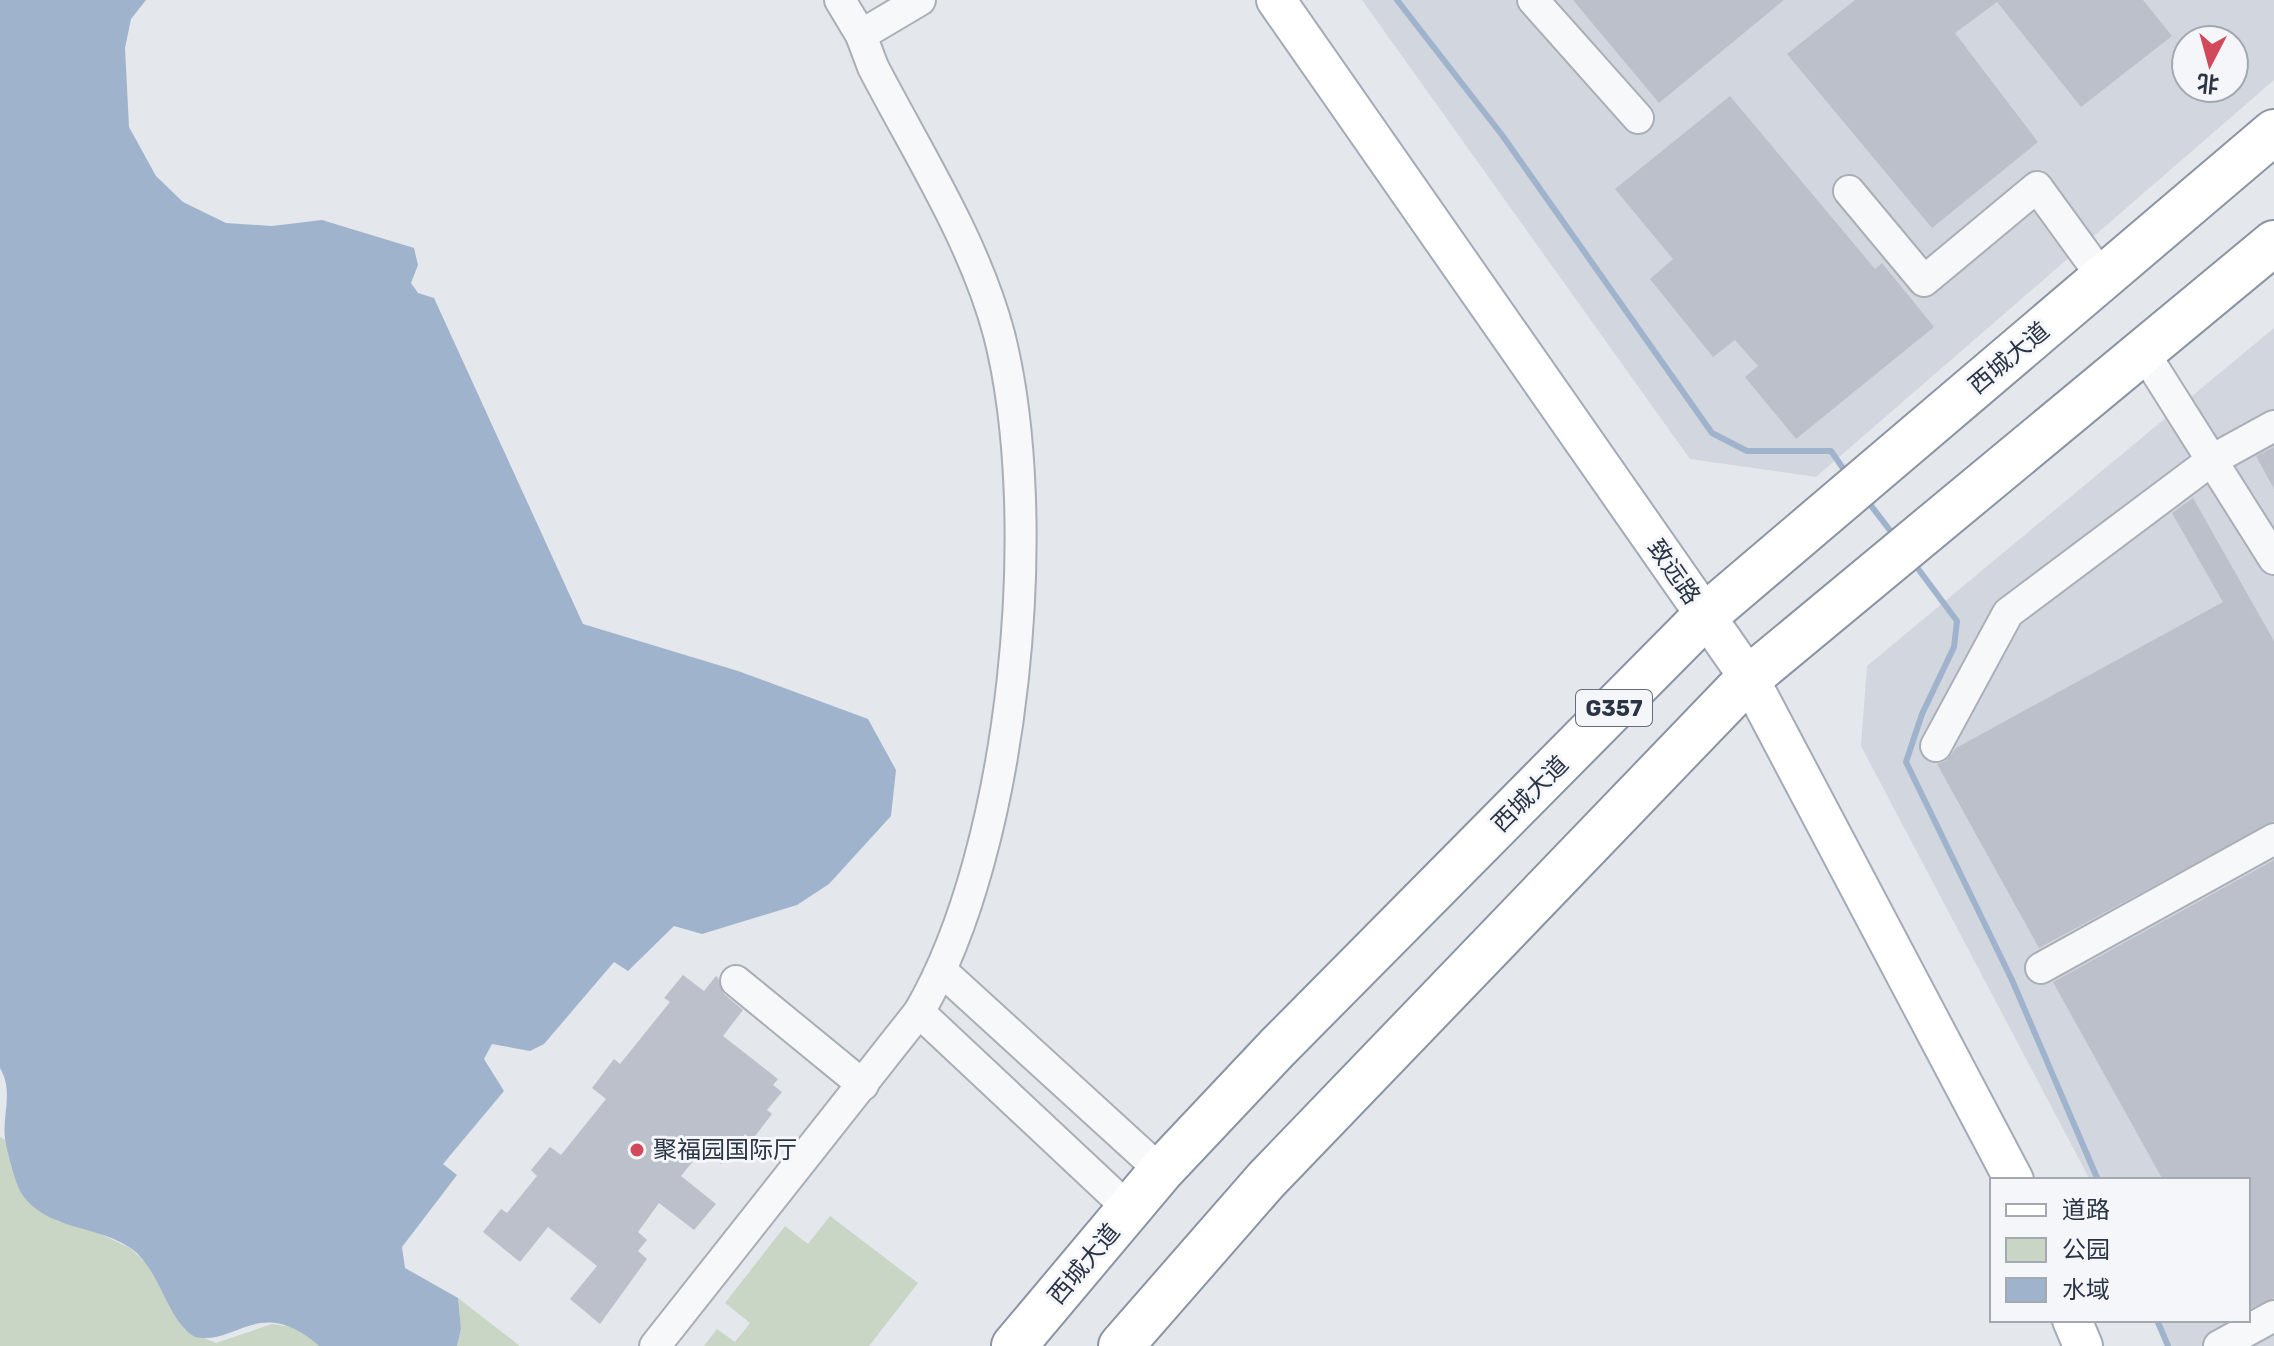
<svg xmlns="http://www.w3.org/2000/svg" width="2274" height="1346" viewBox="0 0 2274 1346" font-family="Rubik,'Noto Sans SC',sans-serif">
<rect width="100%" height="100%" fill="#e4e7ec"/>
<g fill="#d2d6de" fill-rule="evenodd">
<path d="M1362 0H2274V80L1816 477 1690 459ZM2186 40H2234V88H2186Z"/>
<path d="M2274 328V1346H2171L2159 1320H2248V1180H2090L1861 746 1867 666Z"/>
</g>
<g fill="#c9d6c5">
<path d="M0 1137 5 1140 19 1190 57 1221 96 1232 130 1248 148 1265 184 1329 216 1343 272 1324 299 1328 319 1346H0Z"/>
<path d="M830 1216 918 1283 869 1346H704L717 1329 735 1342 750 1323 725 1303 785 1226 808 1244Z"/>
<path d="M458 1298 520 1346H457L461 1329Z"/>
</g>
<path fill="#9fb4cc" d="M0 0H146L131 19 125 48 129 127 156 176 183 202 226 223 272 226 322 220 414 248 418 265 411 283 418 293 434 298 583 624 738 671 868 719 896 770 891 816 829 884 797 905 702 934 674 926 628 971 614 962 544 1044 530 1051 492 1044 484 1059 504 1091 443 1164 457 1175 402 1247 405 1268 458 1298 461 1329 457 1346H319C260 1294 236 1346 195 1337 167 1321 161 1271 132 1249 97 1224 44 1231 20 1191 16 1184 6 1148 5 1139 2 1113 14 1092 0 1068Z"/>
<g fill="none" stroke-linecap="round" stroke-linejoin="round">
<g stroke="#9fb4cc" stroke-width="6">
<path d="M1397 0 1502 135 1712 433 1747 451H1831L1845 471"/>
<path d="M1869 503 1892 533"/>
<path d="M1916 566 1957 621 1954 647 1922 714 1906 762 2012 980 2098 1180"/>
<path d="M2157 1320 2168 1346"/>
</g>
</g>
<g fill="#bbc0ca">
<path d="M1573 0H1784L1659 103Z"/>
<path d="M1855 0H2143L2172 36 2081 107 1997 2 1955 33 2038 142 1932 228 1787 54Z"/>
<path d="M1730 96 1875 269 1882 263 1934 327 1796 439 1745 377 1758 366 1735 340 1713 357 1650 279 1673 259 1615 189Z"/>
<path d="M2274 447V489L2256 456Z"/>
<path d="M2193 498 2274 641V821L2039 948 1937 764 1946 761 1956 748 2223 602 2172 513Z"/>
<path d="M2274 860V1298L2248 1310V1180H2163L2053 982Z"/>
<path d="M683 975 704 991 716 976 718 978 724 994 743 1010 723 1036 778 1079 773 1085 782 1092 767 1110 772 1114 752 1140 745 1134 721 1164 703 1149 681 1176 716 1204 694 1230 659 1203 638 1232 647 1240 638 1251 647 1259 600 1324 570 1299 597 1266 548 1227 520 1262 483 1232 501 1209 507 1213 537 1176 531 1170 550 1147 561 1155 606 1099 592 1088 614 1059 620 1064 670 1002 664 998Z"/>
</g>
<g fill="none" stroke-linecap="round" stroke-linejoin="round">
<defs>
<g id="minor">
<path d="M1533 0 1638 118"/>
<path d="M861 35 920 0"/>
<path d="M1849 191 1924 281 2037 187 2103 278"/>
<path d="M2143 351 2274 559"/>
<path d="M1936 746 2008 613 2212 460 2274 426"/>
<path d="M2041 968 2274 839"/>
<path d="M943 972 1161 1171"/>
<path d="M736 981 863 1085"/>
<path d="M919 1012 1130 1210"/>
<path d="M655 1346 919 1012C1015 848 1046 518 999 334 974 240 917 152 873 67L861 35 840 0"/>
<path d="M2219 1346 2274 1316"/>
</g>
<g id="major">
<path d="M1276 0 1749 678 2014 1180"/>
<path d="M2072 1320 2083 1346"/>
</g>
<g id="highway">
<path d="M1014 1346 1161 1171 1277 1048 1705 616 2274 132"/>
<path d="M1121 1346 1266 1180 1749 678 2274 243"/>
</g>
</defs>
<use href="#minor" stroke="#a9aeb7" stroke-width="34"/>
<use href="#major" stroke="#a3abb8" stroke-width="42"/>
<use href="#highway" stroke="#8b94a3" stroke-width="48"/>
<use href="#minor" stroke="#f7f8fa" stroke-width="30"/>
<use href="#major" stroke="#fff" stroke-width="38"/>
<use href="#highway" stroke="#fff" stroke-width="44"/>
</g>
<circle fill="#d1495b" stroke="#f4f6f9" stroke-width="3" cx="637" cy="1150" r="8"/>
<g text-anchor="middle" dominant-baseline="central" stroke-width="6" stroke-linejoin="round" paint-order="stroke">
<rect fill="#f4f6f9" stroke="#676e7b" stroke-width="2" x="1576" y="690" width="76" height="36" rx="6"/>
<g font-size="22" font-weight="bold" fill="#2b3445">
<text x="1614" y="708">G357</text>
</g>
<g font-size="24" fill="#2b3445" stroke="#f4f6f9">
<text transform="translate(2009 358) rotate(-40)">西城大道</text>
<text transform="translate(1674 572) rotate(55)">致远路</text>
<text transform="translate(1530 794) rotate(-45)">西城大道</text>
<text transform="translate(1084 1264) rotate(-50)">西城大道</text>
</g>
<g font-size="24" fill="#2b3445" stroke="#f4f6f9" text-anchor="start">
<text x="653" y="1150">聚福园国际厅</text>
</g>
</g>
<rect x="1990" y="1178" width="260" height="144" fill="#f4f6f9" stroke="#a4a8b1" stroke-width="2"/>
<rect x="2006" y="1204" width="40" height="12" fill="#ffffff" stroke="#a4a8b1" stroke-width="2"/>
<text x="2062" y="1218" font-size="24" fill="#2b3445">道路</text>
<rect x="2006" y="1238" width="40" height="24" fill="#c9d6c5" stroke="#a4a8b1" stroke-width="2"/>
<text x="2062" y="1258" font-size="24" fill="#2b3445">公园</text>
<rect x="2006" y="1278" width="40" height="24" fill="#9fb4cc" stroke="#a4a8b1" stroke-width="2"/>
<text x="2062" y="1298" font-size="24" fill="#2b3445">水域</text>
<g transform="translate(2210 64) rotate(186)"><circle r="38" fill="#f4f6f9" stroke="#a4a8b1" stroke-width="2"/>
<path d="M0-6L14 30L0 20L-14 30Z" fill="#d1495b"/>
<text y="-12" font-size="22" font-weight="bold" text-anchor="middle" fill="#2b3445">北</text>
</g>
</svg>
